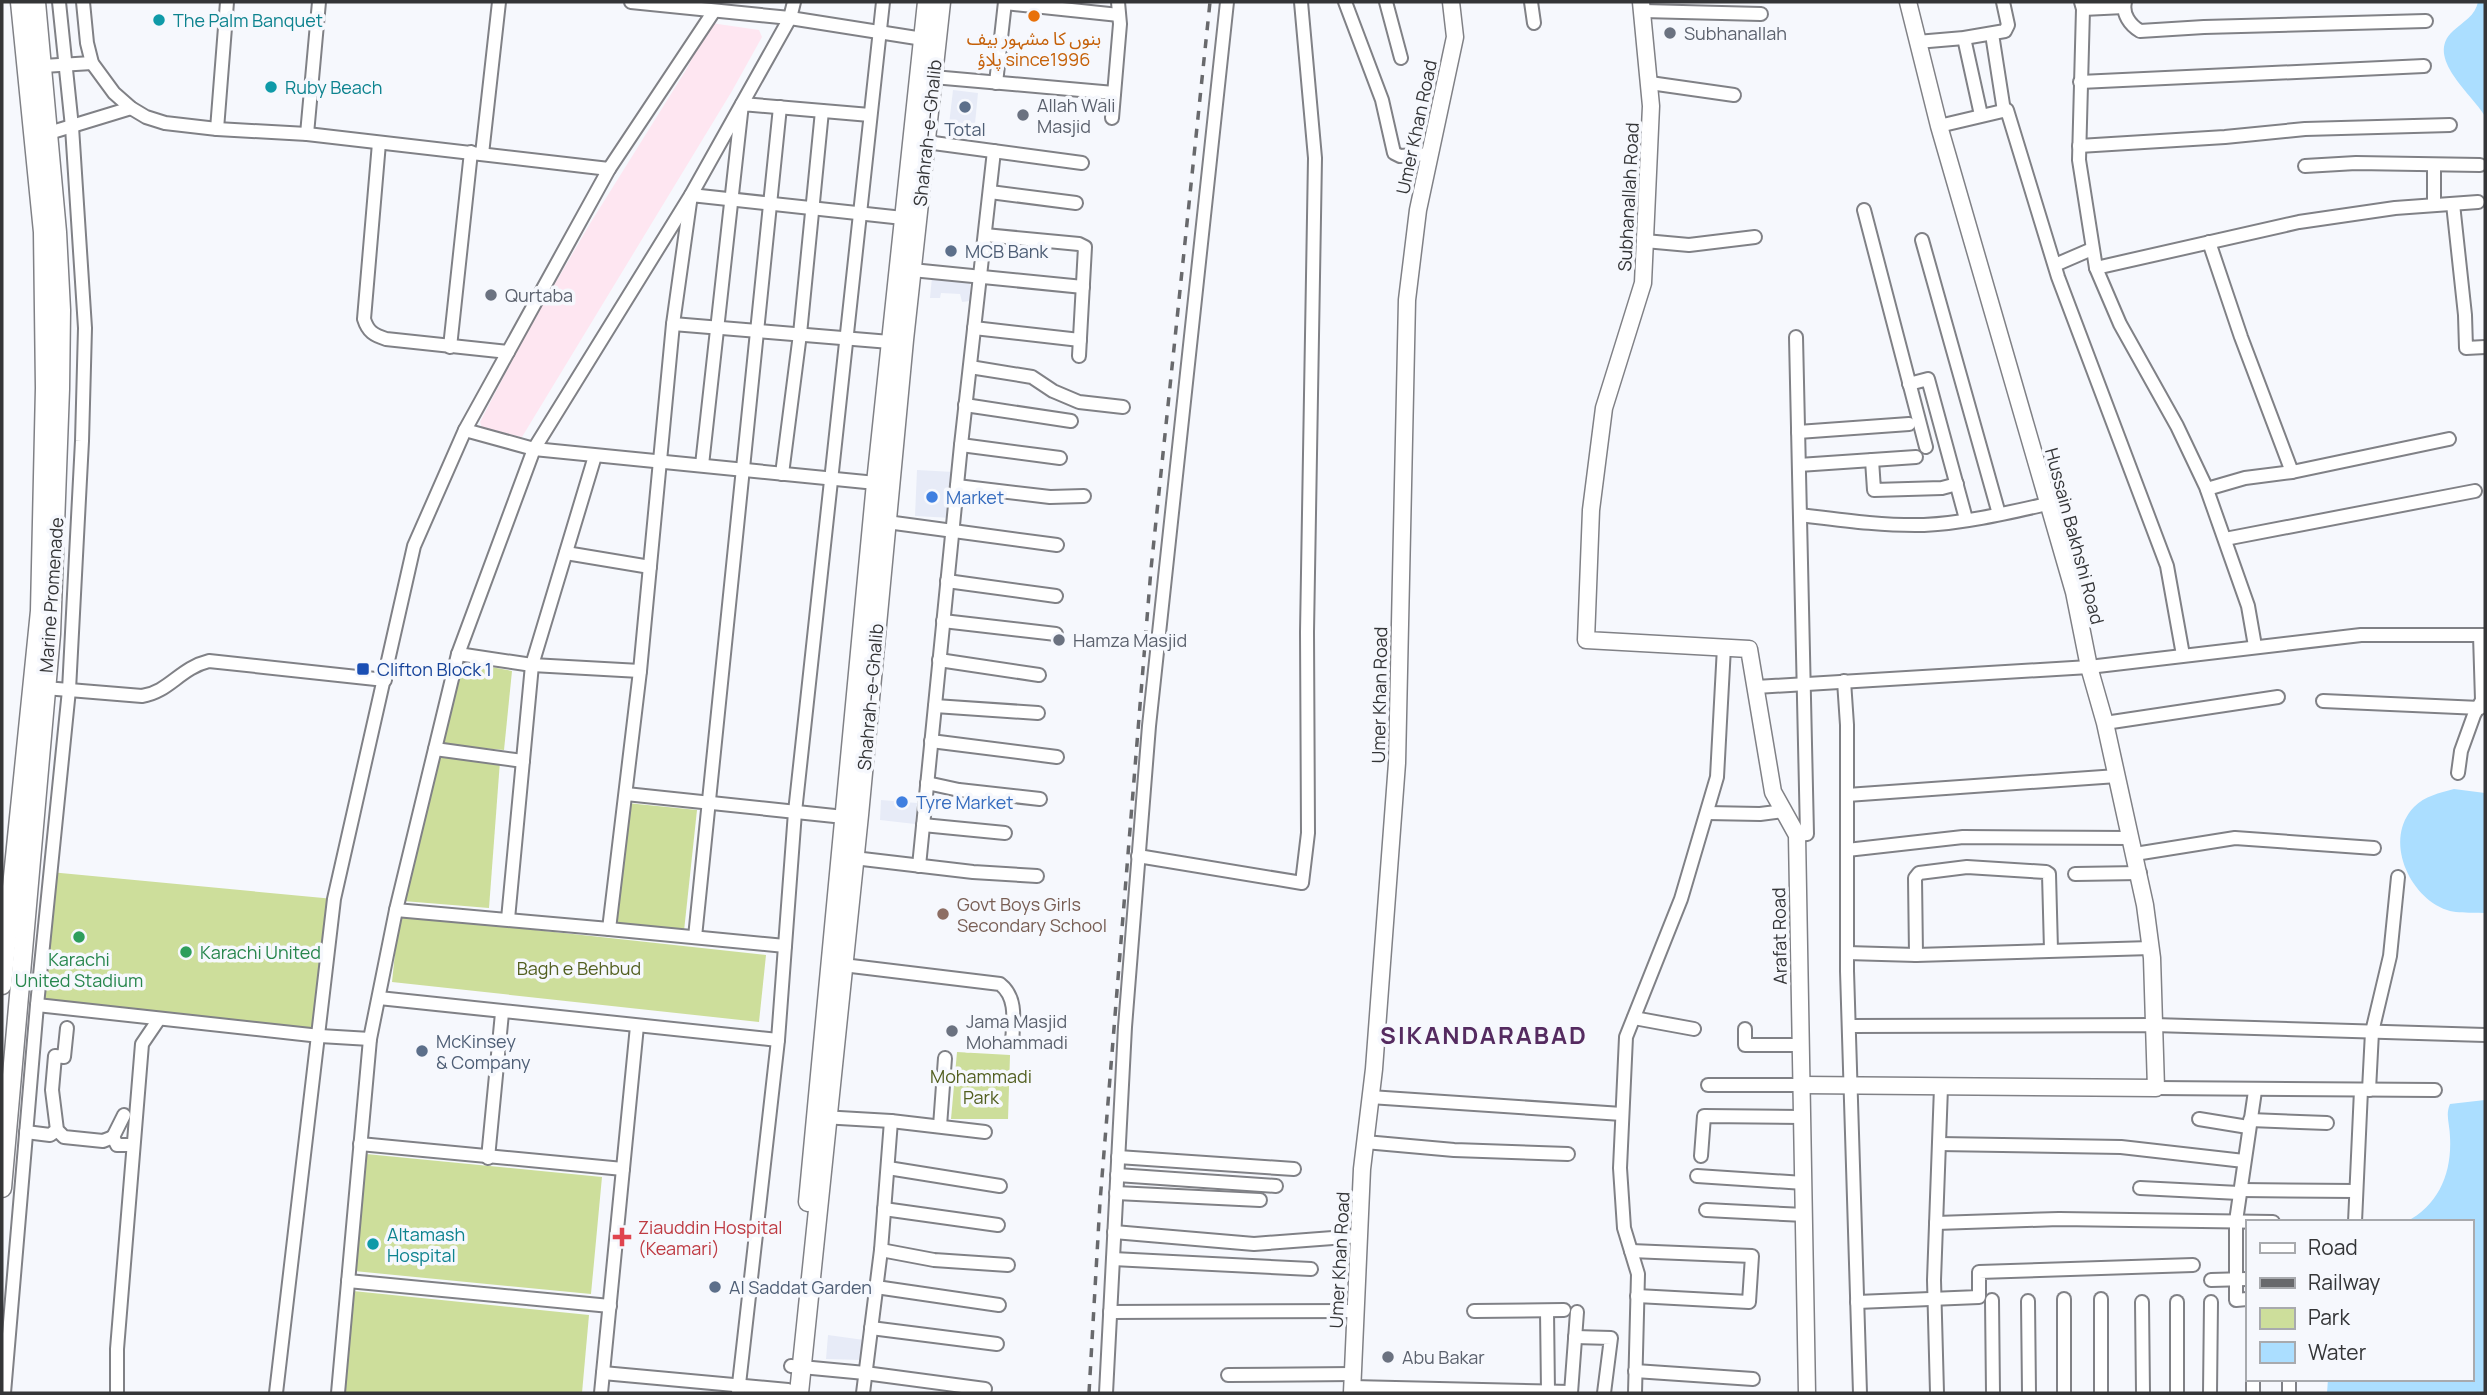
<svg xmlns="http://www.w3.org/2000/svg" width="2487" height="1395" viewBox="0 0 2487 1395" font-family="Manrope,'Noto Sans Arabic',sans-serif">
<rect width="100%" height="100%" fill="#f6f8fd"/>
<g fill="#e7ebf7">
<path d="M953 90 978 93 974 134 948 133Z"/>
<path d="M932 277 970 279V301L962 302 960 294 941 293 940 298H930Z"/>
<path d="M917 470 954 472 952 518 915 516Z"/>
<path d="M881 800 917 803 915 824 880 820Z"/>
<path d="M828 1335 864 1340 862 1360 826 1359Z"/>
</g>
<path fill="#fee6f1" d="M711 23 759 30 762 37 732 91 522 437 482 428 480 422 529 328 591 222 686 70Z"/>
<g fill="#cdde9b">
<path d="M454 660 512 671 504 750 433 744Z"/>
<path d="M436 754 500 761 489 908 403 901Z"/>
<path d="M627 803 697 810 684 931 614 923Z"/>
<path d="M50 872 334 899 320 1036 37 1005Z"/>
<path d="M399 915 766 955 759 1022 392 982Z"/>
<path d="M957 1052 1010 1055 1008 1119H951Z"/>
<path d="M366 1154 602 1177 591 1294 354 1271Z"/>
<path d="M353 1291 589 1315 582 1393H343Z"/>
</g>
<g fill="#abdeff">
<path d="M2478 2H2485V116C2472 94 2424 57 2453 31 2464 21 2475 16 2478 2Z"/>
<path d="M2454 789 2485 793V913C2473 912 2458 914 2447 910 2409 897 2383 839 2414 807 2425 796 2439 793 2454 789Z"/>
<path d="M2485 1100V1393H2327L2328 1379H2471V1222H2406C2439 1205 2452 1173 2450 1137 2450 1125 2445 1115 2450 1104Z"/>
</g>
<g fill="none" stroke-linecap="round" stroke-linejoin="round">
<defs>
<g id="minor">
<path d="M83 2 87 43 92 63 114 93 131 108 146 117 165 123 217 129 307 134 609 169"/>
<path d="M631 2 790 18 923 39"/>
<path d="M1345 2 1382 100 1394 153 1400 156 1430 154"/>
<path d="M1386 2 1401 58"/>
<path d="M1531 2 1534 23"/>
<path d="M2081 2 2083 9 2079 160 2096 268 2120 324 2177 426 2206 487 2248 606 2255 646"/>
<path d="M2125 2C2122 14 2130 25 2140 31L2204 27 2426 21"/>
<path d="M1005 3 1119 15"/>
<path d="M2083 9 2124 7"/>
<path d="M1643 11 1761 14"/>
<path d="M1992 34 2004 111"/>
<path d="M1964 38 1981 115"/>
<path d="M1917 42 1964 38 2005 31 2008 25 2003 2"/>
<path d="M43 66 92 63"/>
<path d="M933 77 1114 93"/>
<path d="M2080 82 2424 66"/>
<path d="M996 83 1005 2"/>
<path d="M1650 83 1734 95"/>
<path d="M1112 118 1120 24 1118 2"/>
<path d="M1939 126 2007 110 2058 277 2167 566 2183 655"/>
<path d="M217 129 227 2"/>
<path d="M49 133 131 108"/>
<path d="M307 134 319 2"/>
<path d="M926 142 1082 163"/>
<path d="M379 143 364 319C368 332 374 335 386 339L508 352"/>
<path d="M2079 146 2225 137 2305 129 2450 125"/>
<path d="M482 154 499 2"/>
<path d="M2305 166 2356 163 2480 165"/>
<path d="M990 192 1076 203"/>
<path d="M2453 204 2465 315 2466 348 2485 347"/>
<path d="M2434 205V165"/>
<path d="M1864 210 1926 447"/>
<path d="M985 235 1079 244 1085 247 1079 356"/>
<path d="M1922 240 1999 514"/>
<path d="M1645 241 1689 245 1755 237"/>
<path d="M2209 242 2241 337 2292 472"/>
<path d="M2055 265 2092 249"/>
<path d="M2096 268 2299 222 2395 208 2478 202"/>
<path d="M912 270 1083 287"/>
<path d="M673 324 890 342"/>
<path d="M974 328 1080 340"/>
<path d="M1796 337 1807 834 1797 835"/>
<path d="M450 347 471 152"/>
<path d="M970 367 1032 377 1053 391 1079 402 1123 407"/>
<path d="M1909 384 1928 379 1966 519"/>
<path d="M965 405 1071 421"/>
<path d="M465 430 534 449 876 483"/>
<path d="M1798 432 1909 424"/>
<path d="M961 445 1060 458"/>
<path d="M1872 460 1874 490 1942 488 1957 484"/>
<path d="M702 465 742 104 870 115"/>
<path d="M1799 465 1916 457"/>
<path d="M782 474 800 334 822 111"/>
<path d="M957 486 1050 497 1084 496"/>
<path d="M2207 489 2245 478 2292 472 2449 439"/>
<path d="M1800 515C1841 520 1883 526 1924 525 1965 523 2007 513 2047 504"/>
<path d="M887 522 1057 545"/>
<path d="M2225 539 2475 491"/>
<path d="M566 553 650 567"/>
<path d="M947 581 1056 596"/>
<path d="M943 621 1056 634"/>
<path d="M458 654 532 665 640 671"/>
<path d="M939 660 1039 675"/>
<path d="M1844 681 1847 725V971L1860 1393"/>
<path d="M1756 687 2089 667 2361 635H2485"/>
<path d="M45 688 142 696C169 692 180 668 209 661L385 680"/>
<path d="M2323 701 2480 708"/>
<path d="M935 706 1038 713"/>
<path d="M2105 723 2278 697"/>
<path d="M931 741 1057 757"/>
<path d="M435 749 523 761"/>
<path d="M2458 773 2461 751 2474 715 2482 700 2480 635"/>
<path d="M927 783 959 790 1040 799"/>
<path d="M626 794 844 817"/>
<path d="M1847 795 2117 776"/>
<path d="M1707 813 1760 814 1784 811"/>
<path d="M923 825 1005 833"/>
<path d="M1847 850 1963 837 2130 838"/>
<path d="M2135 854 2235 838 2374 848"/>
<path d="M1138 856 1302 883 1308 833 1307 632 1315 158 1301 2"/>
<path d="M854 858 973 872 1037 876"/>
<path d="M919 866 961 445 994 151"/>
<path d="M2075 874 2140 873"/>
<path d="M396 910 609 929 640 671 673 324 691 195 903 218"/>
<path d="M508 919 532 665 595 456"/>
<path d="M609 929 785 946"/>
<path d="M695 937 780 107"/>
<path d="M1847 953 1916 955 2151 948"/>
<path d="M1916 955 1915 878 1919 873 1967 867 2046 872 2049 874 2051 950"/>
<path d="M843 965 1000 984C1018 998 1013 1022 1012 1043"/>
<path d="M379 998 778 1040"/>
<path d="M37 1005 320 1036 370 1039"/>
<path d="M1634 1018 1694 1029"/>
<path d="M1849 1026 2154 1025 2485 1035"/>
<path d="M67 1028 64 1057 55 1056 52 1090 57 1130 64 1137 103 1141 113 1137 117 1145H133"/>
<path d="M1745 1029V1045H1801"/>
<path d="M1708 1085H1802"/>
<path d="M2156 1088 2435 1090"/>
<path d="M2369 1090 2372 1032 2390 956 2398 877"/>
<path d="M1370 1097 1622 1114"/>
<path d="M822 1117 891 1121 985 1132"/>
<path d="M2199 1119 2248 1127"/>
<path d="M2250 1120 2327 1123"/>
<path d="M940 1126 945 1058"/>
<path d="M26 1132 50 1135 57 1130"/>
<path d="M113 1137 124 1115"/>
<path d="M1365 1142 1454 1150 1568 1154"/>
<path d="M360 1144 623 1169"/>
<path d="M1939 1144 2121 1147 2244 1161"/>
<path d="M1701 1156 1704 1116 1803 1117"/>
<path d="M1118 1157 1294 1169"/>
<path d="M488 1158 502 1013"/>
<path d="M888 1168 1000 1186"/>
<path d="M1117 1175 1276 1186"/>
<path d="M1697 1176 1804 1183"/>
<path d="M2140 1188 2239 1193"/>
<path d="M2240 1190 2356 1191"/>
<path d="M1116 1193 1260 1200"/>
<path d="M884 1209 998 1225"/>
<path d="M1706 1210 1805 1215"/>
<path d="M2355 1222 2361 1090"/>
<path d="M1936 1223 2059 1219 2273 1222"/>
<path d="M1114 1232 1254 1244 1359 1236"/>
<path d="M881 1250 934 1260 1008 1265"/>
<path d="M1631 1251 1752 1256 1749 1302 1637 1296"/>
<path d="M1113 1259 1311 1269"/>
<path d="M2211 1280 2247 1279"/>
<path d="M348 1281 610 1306"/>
<path d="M876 1287 999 1305"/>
<path d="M2064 1299V1393"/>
<path d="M2101 1299V1393"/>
<path d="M2247 1299 2236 1300V1221L2255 1091"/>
<path d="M1992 1300 1993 1393"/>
<path d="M2028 1301 2029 1393"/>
<path d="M1857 1302 1979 1297V1272L2193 1265"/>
<path d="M2142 1302 2143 1393"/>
<path d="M2177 1302V1393"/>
<path d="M1474 1311 1564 1310"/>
<path d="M1547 1311 1548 1392"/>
<path d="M1110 1312 1356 1311"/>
<path d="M871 1328 997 1344"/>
<path d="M1575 1337 1611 1338 1604 1393"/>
<path d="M791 1366 865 1373 985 1389"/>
<path d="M1635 1371 1753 1379"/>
<path d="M603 1373 788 1390"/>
<path d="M1228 1375 1353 1374"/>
<path d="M1352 1387 1571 1392"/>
<path d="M4 1393 37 1005 69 690 82 441 85 328 72 127 59 2"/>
<path d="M117 1393V1349L142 1044 159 1019"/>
<path d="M276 1393 334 899 414 546 465 430 609 169 714 11"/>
<path d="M338 1393 370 1039 396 910 458 654 534 449 691 195 790 18 794 2"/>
<path d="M601 1393 637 1026"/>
<path d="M738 1393 778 1040 795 812 883 2"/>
<path d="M863 1393 881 1250 891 1121"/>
<path d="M1106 1393 1125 1027 1149 726 1227 2"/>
<path d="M1571 1393 1577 1312"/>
<path d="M1635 1393 1638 1274 1624 1228 1620 1168 1626 1037 1681 899 1717 777 1724 647"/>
<path d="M1937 1393 1934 1280 1941 1087"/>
<path d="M2210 1393 2211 1302"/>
<path d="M2253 1393V1379"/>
<path d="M2289 1393V1379"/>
</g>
<g id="tertiary">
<path d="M1641 2 1651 106 1643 283 1604 408 1591 510 1586 640 1749 649 1773 792 1797 835 1807 1393"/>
<path d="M1802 1085 2156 1088 2152 958 2145 905 2105 723 2089 667 2074 592 1939 126 1908 2"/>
<path d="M1352 1393 1362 1169 1374 1069 1397 763 1407 300 1418 210 1455 37 1451 2"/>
</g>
<g id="secondary">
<path d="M2 985 40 611 45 388 43 232 20 2"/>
<path d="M2 1188 51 634 60 389 61 310 57 232 36 2"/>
<path d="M808 1202 876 483 927 2"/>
<path d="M799 1393 859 815 904 340 941 2"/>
</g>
</defs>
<use href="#minor" stroke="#808186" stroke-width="16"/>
<use href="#tertiary" stroke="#808186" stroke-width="19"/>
<use href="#secondary" stroke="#808186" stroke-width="21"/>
<use href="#minor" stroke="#fff" stroke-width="12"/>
<use href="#tertiary" stroke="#fff" stroke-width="16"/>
<use href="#secondary" stroke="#fff" stroke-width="18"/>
<path stroke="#68696c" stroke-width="3.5" stroke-dasharray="9 9" stroke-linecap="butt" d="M1089 1393 1100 1202 1151 569 1210 2"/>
</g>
<circle fill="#e8710a" stroke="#f6f8fd" stroke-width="2.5" cx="1034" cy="16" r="7"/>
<g fill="#0f9aa8" stroke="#f6f8fd" stroke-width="2.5">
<circle cx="159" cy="20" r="7"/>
<circle cx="271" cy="87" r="7"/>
<circle cx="373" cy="1244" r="7"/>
</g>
<g fill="#6b7280" stroke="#f6f8fd" stroke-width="2.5">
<circle cx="1670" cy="33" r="7"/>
<circle cx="1023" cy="115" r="7"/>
<circle cx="491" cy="295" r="7"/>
<circle cx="1059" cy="640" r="7"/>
<circle cx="952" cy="1031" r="7"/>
<circle cx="1388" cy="1357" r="7"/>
</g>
<g fill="#5c6f8a" stroke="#f6f8fd" stroke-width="2.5">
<circle cx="965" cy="107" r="7"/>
<circle cx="951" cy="251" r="7"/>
<circle cx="422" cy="1051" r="7"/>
<circle cx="715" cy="1287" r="7"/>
</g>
<g fill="#3f7fe0" stroke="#f6f8fd" stroke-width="2.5">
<circle cx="932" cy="497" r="7"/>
<circle cx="902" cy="802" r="7"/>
</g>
<rect fill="#1a4fb4" stroke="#f6f8fd" stroke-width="2.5" x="356" y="662" width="14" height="14" rx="3.5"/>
<circle fill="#8d6e63" stroke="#f6f8fd" stroke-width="2.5" cx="943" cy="914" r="7"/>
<g fill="#2e9e5b" stroke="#f6f8fd" stroke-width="2.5">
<circle cx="79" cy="937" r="7"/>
<circle cx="186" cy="952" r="7"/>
</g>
<path fill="#e0444e" stroke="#f6f8fd" stroke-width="2.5" d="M618.5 1226.5h7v7h7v7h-7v7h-7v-7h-7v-7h7z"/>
<g text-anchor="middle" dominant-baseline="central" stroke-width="7" stroke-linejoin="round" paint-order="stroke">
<g font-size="18" fill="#0d838f" stroke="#f6f8fd" text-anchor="start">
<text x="173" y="20">The Palm Banquet</text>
<text x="285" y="87">Ruby Beach</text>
<text x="387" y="1234">Altamash<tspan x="387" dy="21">Hospital</tspan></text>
</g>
<g font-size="18" fill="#5b616d" stroke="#f6f8fd" text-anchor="start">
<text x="1684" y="33">Subhanallah</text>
<text x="1037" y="105">Allah Wali<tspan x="1037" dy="21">Masjid</tspan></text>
<text x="505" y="295">Qurtaba</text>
<text x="1073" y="640">Hamza Masjid</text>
<text x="966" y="1021">Jama Masjid<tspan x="966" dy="21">Mohammadi</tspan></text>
<text x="1402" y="1357">Abu Bakar</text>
</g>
<g font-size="18" fill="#c56008" stroke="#f6f8fd">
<text x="1034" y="38">بنوں کا مشہور بیف<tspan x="1034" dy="21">پلاؤ since1996</tspan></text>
</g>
<g font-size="18" fill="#343537" stroke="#f6f8fd">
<text transform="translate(1416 127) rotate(-78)">Umer Khan Road</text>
<text transform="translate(927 133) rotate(-84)">Shahrah-e-Ghalib</text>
<text transform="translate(1628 197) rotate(-87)">Subhanallah Road</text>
<text transform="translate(2075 536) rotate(75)">Hussain Bakhshi Road</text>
<text transform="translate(51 595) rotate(-86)">Marine Promenade</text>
<text transform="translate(1379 695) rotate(-89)">Umer Khan Road</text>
<text transform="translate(870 697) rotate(-85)">Shahrah-e-Ghalib</text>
<text transform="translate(1779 936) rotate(-91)">Arafat Road</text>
<text transform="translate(1339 1260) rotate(-87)">Umer Khan Road</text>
</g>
<g font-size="18" fill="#4e5e75" stroke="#f6f8fd" text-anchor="start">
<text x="965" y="129" text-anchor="middle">Total</text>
<text x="965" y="251">MCB Bank</text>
<text x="436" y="1041">McKinsey<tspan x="436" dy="21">&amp; Company</tspan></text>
<text x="729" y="1287">Al Saddat Garden</text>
</g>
<g font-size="18" fill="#366cbe" stroke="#f6f8fd" text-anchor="start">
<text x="946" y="497">Market</text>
<text x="916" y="802">Tyre Market</text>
</g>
<g font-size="18" fill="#164399" stroke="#f6f8fd" text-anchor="start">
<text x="377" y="669">Clifton Block 1</text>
</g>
<g font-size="18" fill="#785e54" stroke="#f6f8fd" text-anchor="start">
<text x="957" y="904">Govt Boys Girls<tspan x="957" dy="21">Secondary School</tspan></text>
</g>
<g font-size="18" fill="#27864d" stroke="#f6f8fd" text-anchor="start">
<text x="200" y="952">Karachi United</text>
<text x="79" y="959" text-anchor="middle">Karachi<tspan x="79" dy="21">United Stadium</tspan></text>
</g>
<g font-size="18" fill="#525f20" stroke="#f6f8fd">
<text x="579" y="968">Bagh e Behbud</text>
<text x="981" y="1076">Mohammadi<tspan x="981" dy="21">Park</tspan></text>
</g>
<g font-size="18" fill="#be3a42" stroke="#f6f8fd" text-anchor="start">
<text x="638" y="1227">Ziauddin Hospital<tspan x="638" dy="21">(Keamari)</tspan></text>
</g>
<g font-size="24" font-weight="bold" letter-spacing="2" fill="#552b60" stroke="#f6f8fd">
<text x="1484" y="1034">SIKANDARABAD</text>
</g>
</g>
<rect width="2487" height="1395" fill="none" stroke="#343537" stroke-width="7"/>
<rect x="2246" y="1220" width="228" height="161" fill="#f6f8fd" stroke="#a8aaae" stroke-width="2"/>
<rect x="2260" y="1243" width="35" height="10" fill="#ffffff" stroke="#a8aaae" stroke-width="2"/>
<text x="2308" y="1255" font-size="21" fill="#343537">Road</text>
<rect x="2260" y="1278" width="35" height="10" fill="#68696c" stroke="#a8aaae" stroke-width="2"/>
<text x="2308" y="1290" font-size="21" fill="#343537">Railway</text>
<rect x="2260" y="1308" width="35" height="21" fill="#cdde9b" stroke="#a8aaae" stroke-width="2"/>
<text x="2308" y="1325" font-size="21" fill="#343537">Park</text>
<rect x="2260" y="1342" width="35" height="21" fill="#abdeff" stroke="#a8aaae" stroke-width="2"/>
<text x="2308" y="1360" font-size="21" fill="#343537">Water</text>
</svg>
